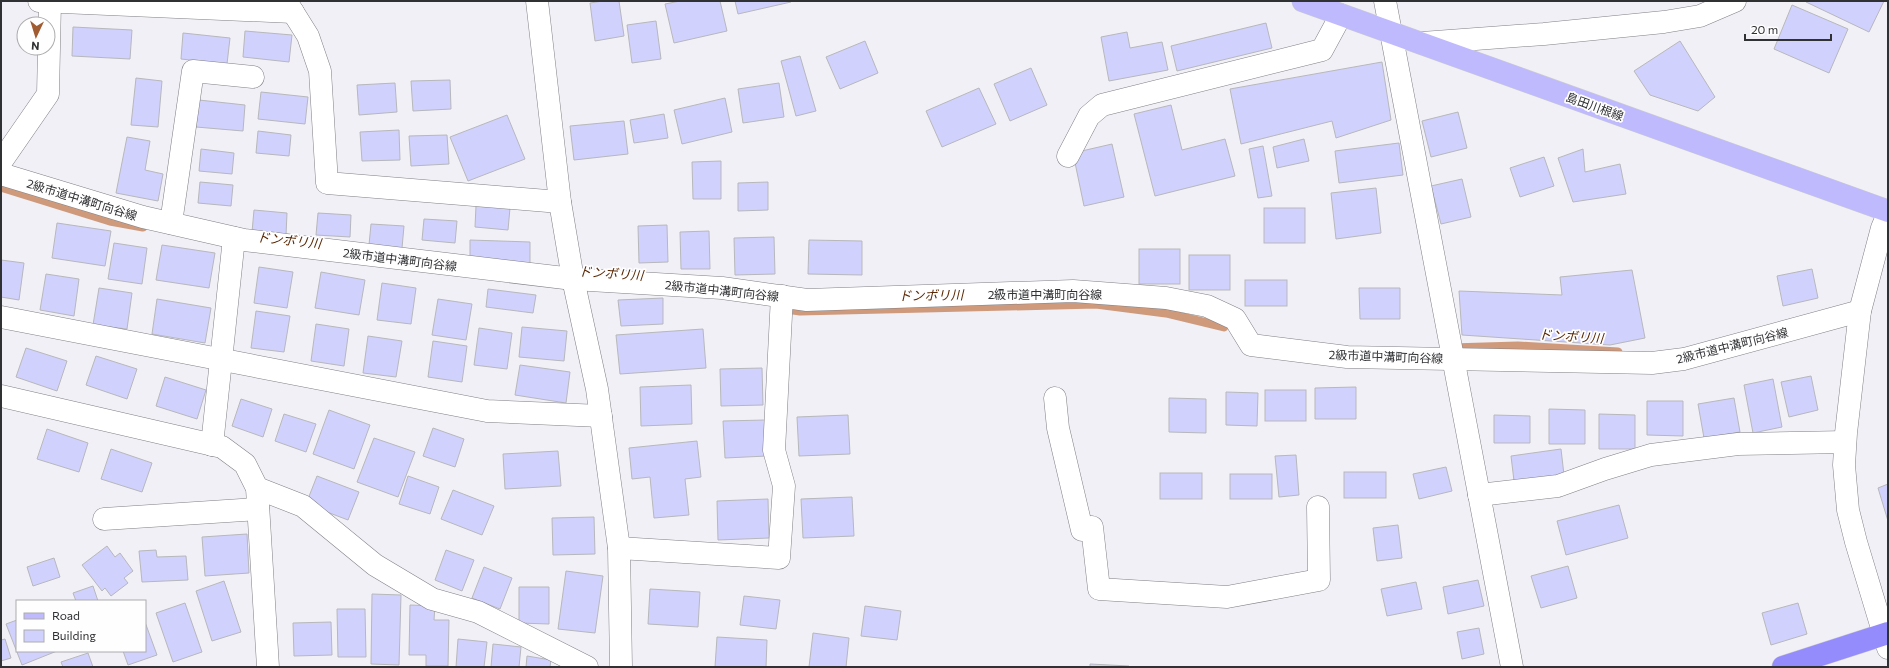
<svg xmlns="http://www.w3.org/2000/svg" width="1889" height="668" viewBox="0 0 1889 668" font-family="Commissioner,'Noto Sans JP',sans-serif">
<rect width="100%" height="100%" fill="#f0f0f6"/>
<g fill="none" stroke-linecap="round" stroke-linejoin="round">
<g stroke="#cf997b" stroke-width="9">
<path d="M1 187 110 221 143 227"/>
<path d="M780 308 800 311 1096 304 1166 313 1224 327"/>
<path d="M1451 348 1518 346 1618 352"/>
</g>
</g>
<g fill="#d1d1fe" stroke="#b7b7bc">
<path d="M603 1H619L624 36 595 41 590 3Z"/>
<path d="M680 1H720L727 31 674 43 665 4Z"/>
<path d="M735 1H791V2L738 14Z"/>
<path d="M1807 1H1884L1869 32 1806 2Z"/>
<path d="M1792 5 1848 29 1829 73 1774 49Z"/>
<path d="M656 21 661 59 632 63 627 25Z"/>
<path d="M1266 23 1272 48 1177 71 1171 46Z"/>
<path d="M73 27 132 30 130 59 72 56Z"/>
<path d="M245 31 292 35 289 62 243 57Z"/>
<path d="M1127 32 1130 48 1162 42 1168 70 1109 81 1101 37Z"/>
<path d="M183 33 230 38 227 64 181 59Z"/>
<path d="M865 41 878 73 840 89 826 57Z"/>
<path d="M1680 41 1715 97 1698 111 1650 95 1634 71Z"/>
<path d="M800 56 816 111 796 116 781 61Z"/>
<path d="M1382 62 1391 120 1336 138 1332 121 1241 144 1230 89Z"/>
<path d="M1031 68 1047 105 1010 121 994 84Z"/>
<path d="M136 78 162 81 158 127 131 125Z"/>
<path d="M450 80 451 109 413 111 411 81Z"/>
<path d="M395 83 397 112 359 115 357 85Z"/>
<path d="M779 83 784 117 743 123 738 89Z"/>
<path d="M979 88 996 124 942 147 926 111Z"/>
<path d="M261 92 308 97 305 124 258 119Z"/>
<path d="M725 98 732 132 682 144 674 110Z"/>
<path d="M199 100 245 105 243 131 196 127Z"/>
<path d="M1171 105 1182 150 1225 139 1235 176 1155 196 1134 114Z"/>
<path d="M1458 112 1467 148 1431 157 1422 121Z"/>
<path d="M664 114 668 138 634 143 630 120Z"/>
<path d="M507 115 525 159 468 181 450 137Z"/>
<path d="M624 121 628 154 574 160 570 126Z"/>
<path d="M399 130 400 160 362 161 360 132Z"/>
<path d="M258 131 291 135 289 156 256 153Z"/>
<path d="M447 135 449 164 411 166 409 136Z"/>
<path d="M127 137 150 141 145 170 163 174 158 201 116 193Z"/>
<path d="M1304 139 1309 161 1277 168 1273 147Z"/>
<path d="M1399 143 1403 175 1339 183 1335 151Z"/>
<path d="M1112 144 1124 197 1084 206 1073 153Z"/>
<path d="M1263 146 1272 196 1258 198 1249 149Z"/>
<path d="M201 149 234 153 232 174 199 171Z"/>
<path d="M1583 149 1585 172 1620 164 1626 194 1573 202 1558 158Z"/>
<path d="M1544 157 1554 186 1520 197 1510 168Z"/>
<path d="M721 161V199H693L692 162Z"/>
<path d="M1462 179 1471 217 1441 224 1431 186Z"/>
<path d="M200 182 233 185 231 206 198 203Z"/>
<path d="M768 182V210L738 211V183Z"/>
<path d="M1376 188 1381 233 1336 239 1331 193Z"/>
<path d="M476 206 510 208 508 230 475 227Z"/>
<rect x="1264" y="208" width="41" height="35"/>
<path d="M254 210 287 213 286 235 252 232Z"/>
<path d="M318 213 351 215 350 237 316 235Z"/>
<path d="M424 219 457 221 455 243 422 240Z"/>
<path d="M57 223 111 231 105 266 52 258Z"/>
<path d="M371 224 404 226 402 248 369 245Z"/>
<path d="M667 225 668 262 639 263 638 226Z"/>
<path d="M709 231 710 269H681L680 232Z"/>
<path d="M774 237 775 274 735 275 734 238Z"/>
<path d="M470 240 530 242V263L470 262Z"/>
<path d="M809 240 862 241V275L808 274Z"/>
<path d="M114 243 147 248 142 284 108 279Z"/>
<path d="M162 245 215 253 209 288 156 280Z"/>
<rect x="1139" y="249" width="41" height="35"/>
<rect x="1189" y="255" width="41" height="35"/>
<path d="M1 260 24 263 19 300 1 297Z"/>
<path d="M259 267 293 272 287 308 254 303Z"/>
<path d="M1812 269 1818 298 1783 306 1777 276Z"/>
<path d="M1632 270 1645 338 1610 345 1462 335 1459 291 1562 295 1560 277Z"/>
<path d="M321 272 365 280 359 315 315 308Z"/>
<path d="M46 274 79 279 74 316 40 310Z"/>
<rect x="1245" y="280" width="42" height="26"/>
<path d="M382 283 416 288 411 324 377 320Z"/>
<path d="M99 288 132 293 127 329 93 325Z"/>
<path d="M1359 288H1400V319H1360Z"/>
<path d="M488 289 536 295 533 313 486 307Z"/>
<path d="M663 298V324L621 326 618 300Z"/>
<path d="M157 299 211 308 205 343 152 334Z"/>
<path d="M438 299 472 304 466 340 432 335Z"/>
<path d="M256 311 290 316 284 352 251 348Z"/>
<path d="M316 324 349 329 344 366 311 361Z"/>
<path d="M522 327 567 331 564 361 519 357Z"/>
<path d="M479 328 512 333 507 369 474 365Z"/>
<path d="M703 329 706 368 620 374 616 335Z"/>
<path d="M368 336 402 341 396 377 363 373Z"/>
<path d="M433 341 467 346 462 382 428 377Z"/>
<path d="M26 348 67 361 57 391 16 377Z"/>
<path d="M96 356 137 369 127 399 86 385Z"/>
<path d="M520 365 570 372 566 403 515 395Z"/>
<path d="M762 368 763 405 721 406 720 369Z"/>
<path d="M1811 376 1818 410 1789 417 1781 382Z"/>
<path d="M165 377 206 390 197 419 156 406Z"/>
<path d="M1773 379 1782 427 1753 433 1744 385Z"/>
<path d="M691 385 692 424 641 426 640 387Z"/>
<path d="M1356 387V419H1315V388Z"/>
<rect x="1265" y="390" width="41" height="31"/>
<path d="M1226 392 1258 393 1257 426 1226 425Z"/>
<path d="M1169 398 1206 399V433L1169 432Z"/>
<path d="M1734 398 1740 432 1704 438 1698 404Z"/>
<path d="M241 399 272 409 263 437 232 426Z"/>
<path d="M1647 401H1683V436L1647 435Z"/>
<path d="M1549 409 1585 410V444H1549Z"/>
<path d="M329 410 370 425 354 469 313 454Z"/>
<path d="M284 414 316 424 306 452 275 441Z"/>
<path d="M1599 414 1635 415V449H1599Z"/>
<path d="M848 415 850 454 799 456 797 417Z"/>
<path d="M1494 415 1530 416V443H1494Z"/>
<path d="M765 420 767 456 725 458 723 421Z"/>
<path d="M433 428 464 439 455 467 423 456Z"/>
<path d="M47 429 88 443 79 472 37 459Z"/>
<path d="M374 438 415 452 398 497 357 482Z"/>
<path d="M697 441 701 477 685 479 689 515 654 518 650 477 632 479 629 448Z"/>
<path d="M111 449 152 463 142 492 101 479Z"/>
<path d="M1561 449 1564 475 1514 481 1511 456Z"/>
<path d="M558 451 561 486 505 489 503 454Z"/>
<path d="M1296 455 1299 495 1279 497 1275 456Z"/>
<path d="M1446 467 1452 491 1419 499 1413 474Z"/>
<rect x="1344" y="472" width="42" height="26"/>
<rect x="1160" y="473" width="42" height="26"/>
<rect x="1230" y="474" width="42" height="25"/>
<path d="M317 476 359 492 348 520 306 504Z"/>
<path d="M408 476 439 487 430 514 399 504Z"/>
<path d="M1888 484V521L1878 488Z"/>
<path d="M453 490 494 506 482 535 441 519Z"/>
<path d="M852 497 854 536 803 538 801 499Z"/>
<path d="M768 499 769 538 718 540 717 501Z"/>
<path d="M1619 505 1628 538 1566 555 1557 521Z"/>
<path d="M594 517 595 554 553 555 552 518Z"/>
<path d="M1398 525 1402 558 1377 561 1373 528Z"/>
<path d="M247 534 249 573 205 576 202 537Z"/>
<path d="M107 546 115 557 120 553 133 571 124 578 128 583 111 596 105 588 102 591 82 565Z"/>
<path d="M156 550 157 557 186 556 188 580 142 582 139 551Z"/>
<path d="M446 550 474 560 462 591 435 580Z"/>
<path d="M54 558 60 577 33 586 27 567Z"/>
<path d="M1568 566 1577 598 1541 608 1531 576Z"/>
<path d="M484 567 512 578 500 609 472 598Z"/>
<path d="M566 571 603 576 595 633 558 629Z"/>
<path d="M1478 580 1484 606 1448 614 1443 587Z"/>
<path d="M224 581 241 632 212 641 196 591Z"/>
<path d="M1416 582 1422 609 1387 616 1381 589Z"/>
<path d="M93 586 98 601H76L73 593Z"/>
<path d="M519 587H549V624L519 623Z"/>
<path d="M650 589 700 592 698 627 648 624Z"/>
<path d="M372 594 401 595 399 665 371 664Z"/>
<path d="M744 596 780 600 776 629 740 625Z"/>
<path d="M185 603 202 652 173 662 156 613Z"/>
<path d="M1798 603 1807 634 1771 645 1762 613Z"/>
<path d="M410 605 435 606 434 620H449L448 666H426V655H409Z"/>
<path d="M865 606 901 611 897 640 861 636Z"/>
<path d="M337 609H365L366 657H338Z"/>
<path d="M17 620V651H57L22 665 6 624Z"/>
<path d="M145 622 157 655 128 665 123 651H145Z"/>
<path d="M331 622 332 655 294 656 293 623Z"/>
<path d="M1479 628 1484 654 1462 659 1457 632Z"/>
<path d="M813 633 849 638 846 667H809Z"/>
<path d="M717 637 767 640 766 667H715Z"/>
<path d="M5 639 11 658 1 661V640Z"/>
<path d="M458 639 487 642 484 667H456Z"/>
<path d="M493 644 521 647 519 667H491Z"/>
<path d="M88 653 93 667H63L61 662Z"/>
<path d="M527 656 551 660 550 667H526Z"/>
<path d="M1090 664 1129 666V667H1090Z"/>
</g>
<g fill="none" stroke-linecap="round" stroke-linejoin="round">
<defs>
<g id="street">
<path d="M39 1 293 12"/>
<path d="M286 1 308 36 320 71 327 183 560 202"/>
<path d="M537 1 560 202 573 279 597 389 619 548 621 667"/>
<path d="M1385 1 1512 667"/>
<path d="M1422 43 1544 34 1664 22 1700 16 1735 1"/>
<path d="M1068 156 1089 116 1102 105 1322 50 1341 15"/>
<path d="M1 162 48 94 50 2"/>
<path d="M171 223 193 71 253 77"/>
<path d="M1 317 487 411 601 416"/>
<path d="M1 396 222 447 245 464 257 488 268 667"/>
<path d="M1055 398 1058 428 1082 530"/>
<path d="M212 445 234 238"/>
<path d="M257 488 303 506 375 565 432 599 478 612 587 667"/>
<path d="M1479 495 1558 486 1605 469 1651 455 1738 444 1845 442"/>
<path d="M104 519 258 509"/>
<path d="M1092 527 1099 589 1227 597 1319 580 1318 507"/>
<path d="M619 548 779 558 784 486 774 450 782 296"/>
</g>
<g id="secondary">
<path d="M1 174 143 217 244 240 573 279 722 288 807 300 1073 291 1166 298 1207 306 1235 319 1251 345 1347 357 1652 363 1684 359 1860 311"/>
<path d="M1888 214 1882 228 1860 311 1846 433 1844 465 1848 510 1856 542 1888 648"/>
</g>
<path id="primary" d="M1303 1 1888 211"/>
<path id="highway" d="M1783 667 1888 633"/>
</defs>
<use href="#street" stroke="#818186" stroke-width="23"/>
<use href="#secondary" stroke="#818186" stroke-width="23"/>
<use href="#primary" stroke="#cdcece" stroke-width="23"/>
<use href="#highway" stroke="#cdcece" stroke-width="23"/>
<use href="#street" stroke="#fff" stroke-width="22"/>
<use href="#secondary" stroke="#fff" stroke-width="22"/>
<use href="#primary" stroke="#bfb9fe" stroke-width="22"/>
<use href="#highway" stroke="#948bfd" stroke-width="22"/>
</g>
<g text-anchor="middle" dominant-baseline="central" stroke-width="3.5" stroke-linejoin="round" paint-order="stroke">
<g font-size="12" fill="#303133" stroke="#fefeff">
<text transform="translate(1595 106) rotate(20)">島田川根線</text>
<text transform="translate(82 199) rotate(17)">2級市道中溝町向谷線</text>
<text transform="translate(400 259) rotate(7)">2級市道中溝町向谷線</text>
<text transform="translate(722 290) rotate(6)">2級市道中溝町向谷線</text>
<text x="1045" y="294">2級市道中溝町向谷線</text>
<text transform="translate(1732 345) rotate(-14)">2級市道中溝町向谷線</text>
<text transform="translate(1386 356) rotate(2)">2級市道中溝町向谷線</text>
</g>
<g font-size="13" font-style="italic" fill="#5a2804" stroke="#fefeff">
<text transform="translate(289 240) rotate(6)">ドンボリ川</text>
<text transform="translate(611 273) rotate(4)">ドンボリ川</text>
<text transform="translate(931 295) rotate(-1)">ドンボリ川</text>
<text transform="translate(1571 336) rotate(4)">ドンボリ川</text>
</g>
</g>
<rect width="1889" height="668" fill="none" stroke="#303133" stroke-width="4"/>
<rect x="16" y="600" width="130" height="52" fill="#fefeff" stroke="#acacad"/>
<rect x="24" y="613" width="20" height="6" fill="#bfb9fe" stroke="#acacad"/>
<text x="52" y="620" font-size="12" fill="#303133">Road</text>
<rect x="24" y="630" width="20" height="12" fill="#d1d1fe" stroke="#acacad"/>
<text x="52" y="640" font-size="12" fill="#303133">Building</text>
<g transform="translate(36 36) rotate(184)"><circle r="19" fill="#fefeff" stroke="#acacad"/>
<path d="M0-3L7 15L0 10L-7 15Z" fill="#a15b30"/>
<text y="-6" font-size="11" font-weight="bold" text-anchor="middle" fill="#303133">N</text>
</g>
<path d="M1745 34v6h86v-6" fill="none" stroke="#303133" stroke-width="2"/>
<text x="1751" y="34" font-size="12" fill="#303133" stroke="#fefeff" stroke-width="3" paint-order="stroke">20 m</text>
</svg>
